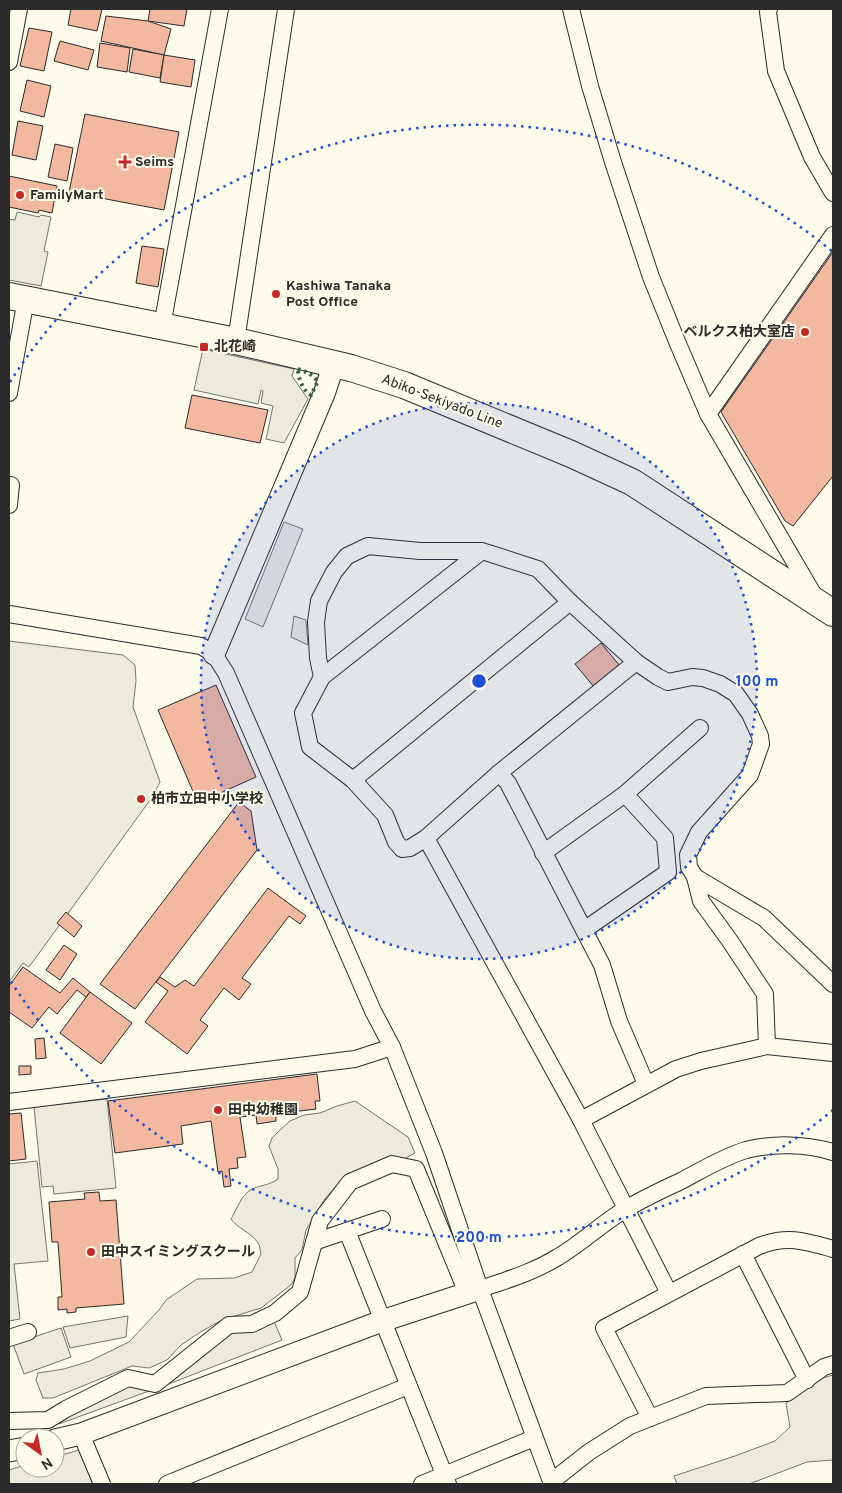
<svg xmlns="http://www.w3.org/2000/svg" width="842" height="1493" viewBox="0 0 842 1493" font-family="Overpass,'Noto Sans JP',sans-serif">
<rect width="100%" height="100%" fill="#fdfbea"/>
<g fill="#ecebdb" stroke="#74746e">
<path d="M9 641 123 655 135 665 136 681 133 707 160 782 153 796 29 967 23 963 9 982Z"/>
<path d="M355 1101 408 1137 415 1153 404 1159H391L342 1179 324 1200 306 1230 302 1250 295 1258V1278L291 1285 261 1308 222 1320 202 1331 181 1345 167 1360 149 1368 132 1366 53 1398H43L36 1380 38 1373 64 1369 90 1361 129 1342 159 1310 166 1300 197 1279 234 1278 252 1272 261 1254C260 1251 260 1245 258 1243 251 1232 238 1229 231 1219 237 1209 241 1195 252 1189 261 1185 270 1185 278 1179V1169L269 1146 272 1138 281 1129 290 1121 304 1115 320 1113 337 1106Z"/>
<path d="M273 1319 282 1340 166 1385 232 1330Z"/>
<path d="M833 1375V1460L807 1462 749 1484H677L674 1476 735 1456 775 1441 790 1427 786 1403 823 1378Z"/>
<path d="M129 1382 148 1387 149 1391 59 1424 58 1417Z"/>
<path d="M79 1450 93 1484H9V1470L25 1465V1468H55V1457Z"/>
</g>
<g fill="#eceadb" stroke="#74746e">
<path d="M17 212 39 217 41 215 51 217 44 251 48 252 41 286 9 280V219L15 220Z"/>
<path d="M203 349 294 369 292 376 308 399 284 443 266 439 273 406 261 403 263 391 261 390 258 404 194 390Z"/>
<path d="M284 522 303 529 263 627 245 619Z"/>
<path d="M294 616 306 620 308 645 291 637Z"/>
<path d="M107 1099 116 1188 54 1194 53 1186 42 1187 34 1107Z"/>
<path d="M37 1161 48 1261 14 1264 20 1319 9 1321V1164Z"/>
<path d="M128 1316 126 1337 70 1348 63 1327Z"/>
<path d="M61 1328 71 1357 24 1374 13 1344Z"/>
</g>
<g fill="#f2b8a0" stroke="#2b2b2b">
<path d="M71 9H102L97 31 68 25Z"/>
<path d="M150 9H187L184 26 148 21Z"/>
<path d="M106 16 148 21 171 29 164 55 101 41Z"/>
<path d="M29 28 52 32 44 71 20 66Z"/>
<path d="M60 41 94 50 88 70 54 61Z"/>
<path d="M100 43 130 48 127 72 97 67Z"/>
<path d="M133 49 164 55 160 78 129 72Z"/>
<path d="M164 55 195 60 191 87 160 82Z"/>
<path d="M27 80 51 86 44 117 20 111Z"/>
<path d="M85 114 179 132 164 210 69 192Z"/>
<path d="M18 121 43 126 36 160 12 155Z"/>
<path d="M55 144 73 148 67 181 48 177Z"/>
<path d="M9 176 57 186 52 213 39 210 38 213 9 207Z"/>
<path d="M142 246 164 249 158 287 136 283Z"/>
<path d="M833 252V476L793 526 785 521 721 412Z"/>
<path d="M192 395 268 410 260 443 185 428Z"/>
<path d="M601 643 620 666 594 687 575 664Z"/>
<path d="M216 685 256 777 198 803 158 710Z"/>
<path d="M239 802 251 811 257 850 135 1009 100 984Z"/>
<path d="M268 888 306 916 300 924 289 916 242 978 251 984 239 1000 224 988 200 1020 208 1026 187 1054 145 1022 168 991 156 982 160 977 175 987 185 980 194 986Z"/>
<path d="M66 912 82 926 74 937 57 923Z"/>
<path d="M64 945 77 954 60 980 46 970Z"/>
<path d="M23 967 60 993 73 978 90 992 86 997 77 990 57 1014 49 1007 32 1028 9 1012V986Z"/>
<path d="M90 992 132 1023 101 1064 60 1033Z"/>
<path d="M44 1038 46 1058 36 1059 35 1039Z"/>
<path d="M19 1066H31V1074L19 1075Z"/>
<path d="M317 1074 320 1101H315L316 1109 276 1114V1121L257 1124 256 1115 240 1117 246 1157 237 1158 238 1168 229 1169 231 1186 224 1187 222 1171 218 1172 211 1121 181 1126 183 1144 115 1153 108 1101Z"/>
<path d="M21 1113 26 1159 9 1161V1114Z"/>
<path d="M99 1192 100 1201 116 1200 124 1304 76 1308V1312L67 1313V1309L58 1310V1297H62L58 1242H52L49 1202 85 1199 84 1193Z"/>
</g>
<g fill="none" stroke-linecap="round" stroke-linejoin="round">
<defs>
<g id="minor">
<path d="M571 9 590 86 613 162 651 277 676 339 708 414 815 597"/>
<path d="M769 9 768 12 776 71 812 157 833 193"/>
<path d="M9 62 19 9"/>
<path d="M162 326 220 9"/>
<path d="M236 341 286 9"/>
<path d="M9 393 26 299"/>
<path d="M708 414 833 235"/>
<path d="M9 485H11L9 505"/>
<path d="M9 614 201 646 214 654 226 673 373 1011 392 1047 434 1153 480 1289 552 1484"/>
<path d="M636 662 658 677 668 682 692 677 703 678 720 684 736 694 750 714 760 736 761 744 750 775 699 832 688 855 689 867 695 877 701 901 730 941 765 994 767 1046"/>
<path d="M322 677 318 658 316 622 319 601 334 572 347 556 368 546 420 551H482L538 569 570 602 636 662 499 773 426 838 410 848 402 849 396 842 385 815 353 780 310 747 303 713 322 677 482 551"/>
<path d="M499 773 508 783 602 965 619 1021 646 1084"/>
<path d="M353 780 570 602"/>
<path d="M426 838 581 1120 669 1293"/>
<path d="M543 853 625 794 700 728"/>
<path d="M695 877 764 918 833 984"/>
<path d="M584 930 668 872 665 838 625 794"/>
<path d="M9 1102 355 1059 392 1047"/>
<path d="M581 1120 676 1069 701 1061 767 1046 833 1053"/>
<path d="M347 1231 448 1484"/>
<path d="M314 1242 382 1219"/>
<path d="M743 1254 807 1380"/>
<path d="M480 1289C507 1280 534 1272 558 1257 582 1243 602 1223 626 1209 644 1198 662 1190 681 1181 702 1170 723 1157 746 1150 774 1143 806 1144 833 1152"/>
<path d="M9 1338 28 1332"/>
<path d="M650 1418 604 1328 759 1246C788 1235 805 1241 833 1249"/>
<path d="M9 1421 48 1420 66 1409 128 1378 155 1384 229 1325 252 1324 275 1313 300 1292 320 1221 350 1182 392 1164 416 1169 467 1293"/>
<path d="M81 1434 102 1484"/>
<path d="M551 1482 589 1452 630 1426 706 1396 787 1393 824 1367 833 1364"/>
<path d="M167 1484 408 1386"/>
<path d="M422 1484 534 1438"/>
</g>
<g id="tertiary">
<path d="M214 654 324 394 334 364"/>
<path d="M55 1440 81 1434 382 1321 480 1289"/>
<path d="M9 1451 25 1448"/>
</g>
<path id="primary" d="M9 296 236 341 351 368 404 385 571 454 632 482 833 613"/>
</defs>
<use href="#minor" stroke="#2b2b2b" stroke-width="18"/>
<use href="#tertiary" stroke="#2b2b2b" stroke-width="23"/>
<use href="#primary" stroke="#2b2b2b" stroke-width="28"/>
<use href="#minor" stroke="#fdfbea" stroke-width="16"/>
<use href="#tertiary" stroke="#fdfbea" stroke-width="21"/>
<use href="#primary" stroke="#fdfbea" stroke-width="26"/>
<path stroke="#34623c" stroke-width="4" stroke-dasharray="2.5 4" stroke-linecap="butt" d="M298 369 309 373 318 381 311 395C303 391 298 378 298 369Z"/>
</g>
<circle cx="479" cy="681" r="278" fill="#1d4ed8" fill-opacity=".12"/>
<g fill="none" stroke="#1d4ed8" stroke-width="2.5" stroke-dasharray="2.5 5">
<circle cx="479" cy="681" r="278"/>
<path d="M833 1110A556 556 0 0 1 10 980M10 382A556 556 0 0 1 833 252"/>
</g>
<g fill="#c62828" stroke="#fdfbea" stroke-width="2">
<path d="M122.5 154.5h5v5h5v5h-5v5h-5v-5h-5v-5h5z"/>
<circle cx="20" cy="195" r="5"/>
<circle cx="276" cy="294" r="5"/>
<circle cx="805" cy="332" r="5"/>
<rect x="199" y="342" width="10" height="10" rx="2.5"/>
<circle cx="141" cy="799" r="5"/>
<circle cx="218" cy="1110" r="5"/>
<circle cx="91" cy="1252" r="5"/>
</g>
<g text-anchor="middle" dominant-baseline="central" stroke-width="4" stroke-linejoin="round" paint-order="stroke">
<g font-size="14" font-weight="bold" fill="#2b2b2b" stroke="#fdfbea" text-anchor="start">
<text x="135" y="162">Seims</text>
<text x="30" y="195">FamilyMart</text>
<text x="286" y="286">Kashiwa Tanaka<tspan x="286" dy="16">Post Office</tspan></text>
<text x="795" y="332" text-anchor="end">ベルクス柏大室店</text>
<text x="214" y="347">北花崎</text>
<text x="151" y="799">柏市立田中小学校</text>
<text x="228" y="1110">田中幼稚園</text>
<text x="101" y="1252">田中スイミングスクール</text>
</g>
<g font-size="14" fill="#2b2b2b" stroke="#fdfbea">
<text transform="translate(442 402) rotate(21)">Abiko-Sekiyado Line</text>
</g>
</g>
<circle cx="479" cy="681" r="8" fill="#1d4ed8" stroke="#fdfbea" stroke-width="2.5"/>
<g font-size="15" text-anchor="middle" font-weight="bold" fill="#1d4ed8" stroke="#fdfbea" stroke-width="4" stroke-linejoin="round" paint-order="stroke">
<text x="757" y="686">100 m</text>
<text x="479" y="1242">200 m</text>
</g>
<rect width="842" height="1493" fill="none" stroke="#2b2b2b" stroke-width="20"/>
<g transform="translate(40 1453) rotate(147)"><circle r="24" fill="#fdfbea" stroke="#a9a89e"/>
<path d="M0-4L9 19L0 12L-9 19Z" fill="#c62828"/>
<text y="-8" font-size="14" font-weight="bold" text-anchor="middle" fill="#2b2b2b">N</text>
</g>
</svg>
